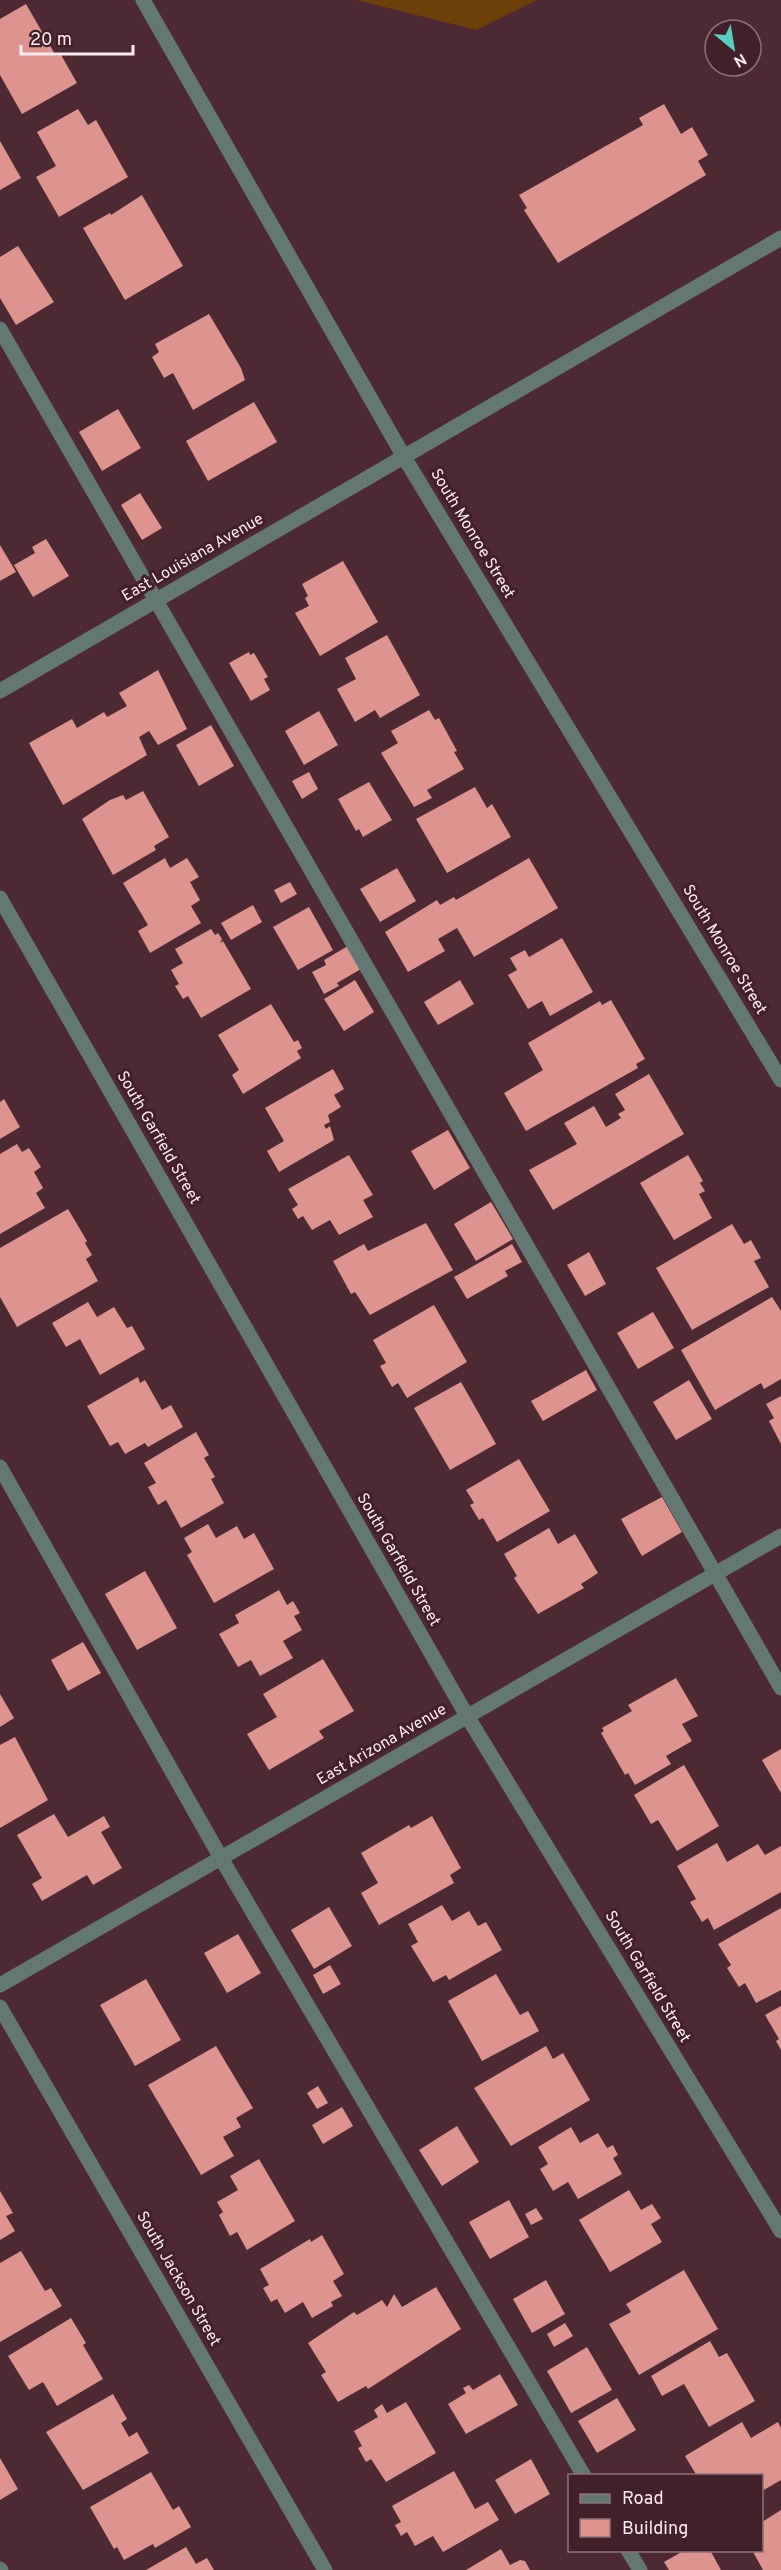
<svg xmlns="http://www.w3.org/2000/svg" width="781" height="2570" viewBox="0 0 781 2570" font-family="Overpass,sans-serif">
<rect width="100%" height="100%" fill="#4d2a33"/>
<path fill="#6c4008" d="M357 0H537L476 30Z"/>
<g fill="#dd938e">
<path d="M26 4 56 56 60 53 77 83 22 114 0 75V19Z"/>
<path d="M664 104 681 134 692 127 708 155 698 161 706 175 558 263 524 210 527 208 519 195 643 125 639 118Z"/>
<path d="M78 109 88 125 96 120 128 177 59 217 36 177 56 166 37 132Z"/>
<path d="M0 141 21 178 0 190Z"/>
<path d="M142 195 183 266 125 300 83 228 110 213 111 215Z"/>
<path d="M18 246 54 302 16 325 0 298V257Z"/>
<path d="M209 314 241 368 245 380 193 410 173 373 164 378 152 357 159 352 155 344Z"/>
<path d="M254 402 277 442 208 481 186 441Z"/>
<path d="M118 409 141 448 102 471 79 432Z"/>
<path d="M140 493 162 528 142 540 121 505Z"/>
<path d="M46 539 69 576 33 597 14 565 35 553 32 547Z"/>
<path d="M0 545 16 572 0 581Z"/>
<path d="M343 561 378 622 320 656 295 613 309 606 305 598 308 596 302 584Z"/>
<path d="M387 635 420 695 380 718 375 710 355 722 337 689 356 679 345 658Z"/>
<path d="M249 652 250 655 254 653 268 677 264 679 270 690 251 701 229 663Z"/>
<path d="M158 670 187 729 158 745 149 731 139 737 147 755 63 805 29 743 72 719 77 728 104 712 107 717 127 706 119 693Z"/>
<path d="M429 710 435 720 439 718 457 751 454 752 464 769 427 790 432 798 414 807 381 753 398 743 391 731Z"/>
<path d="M319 711 338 745 304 765 285 731Z"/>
<path d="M211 725 234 766 199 786 176 745Z"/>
<path d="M309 772 318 789 302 799 292 781Z"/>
<path d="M369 782 392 820 363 837 359 829 356 831 338 799Z"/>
<path d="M475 787 487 808 492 804 511 837 447 873 416 819Z"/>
<path d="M143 791 169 837 154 846 156 850 113 875 82 819 110 800 123 795 126 800Z"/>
<path d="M165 858 170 868 187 858 199 877 190 882 200 900 191 906 201 923 150 953 138 931 148 925 123 883Z"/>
<path d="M529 858 558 908 474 957 457 928 438 939 445 951 408 972 385 932 437 900 440 905 454 897 456 900Z"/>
<path d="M397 868 416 901 380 922 360 889Z"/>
<path d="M290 882 297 894 281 903 274 890Z"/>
<path d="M253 905 262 922 231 940 221 923Z"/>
<path d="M309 907 333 950 298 970 273 927Z"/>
<path d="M211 929 215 935 218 933 222 939 220 943 223 941 251 989 201 1018 188 996 183 999 175 986 179 984 171 970 183 963 175 949Z"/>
<path d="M562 938 593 992 550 1016 542 1001 528 1009 508 975 517 970 510 958 525 950 529 957Z"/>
<path d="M348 946 361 969 337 983 339 986 324 994 312 972 326 965 324 960Z"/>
<path d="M355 980 374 1012 344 1031 324 999Z"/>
<path d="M460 980 474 1004 438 1025 424 1002Z"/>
<path d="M611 1000 645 1059 636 1064 638 1068 526 1131 504 1093 543 1070 528 1043 600 1001 602 1005Z"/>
<path d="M271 1004 294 1042 298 1040 302 1048 297 1051 301 1058 243 1094 232 1075 239 1070 218 1035Z"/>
<path d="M333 1069 344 1089 334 1095 341 1107 328 1115 330 1122 324 1125 326 1129 330 1126 334 1140 279 1172 267 1151 284 1141 265 1108Z"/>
<path d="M649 1074 684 1134 553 1210 529 1170 577 1144 564 1123 594 1106 606 1127 621 1118 618 1114 625 1110 615 1094Z"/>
<path d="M4 1099 20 1127 0 1139V1102Z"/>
<path d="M448 1130 470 1168 434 1190 411 1151Z"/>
<path d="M17 1144 22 1152 29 1148 41 1167 34 1172 43 1188 36 1193 45 1208 0 1234V1154Z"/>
<path d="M349 1155 373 1195 363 1200 373 1217 339 1235 330 1220 312 1230 303 1216 298 1219 292 1209 298 1205 288 1189Z"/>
<path d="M688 1155 703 1181 700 1183 705 1191 699 1194 712 1218 674 1240 640 1183Z"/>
<path d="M491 1202 513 1239 476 1261 454 1224Z"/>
<path d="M68 1209 87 1241 85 1243 92 1255 86 1259 98 1281 17 1327 0 1297V1248Z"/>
<path d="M426 1223 453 1270 370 1315 355 1292 351 1294 333 1261 364 1244 368 1251Z"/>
<path d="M732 1224 744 1244 751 1240 761 1258 754 1261 769 1287 692 1330 656 1268Z"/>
<path d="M512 1244 522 1262 505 1271 508 1276 467 1299 454 1277Z"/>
<path d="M589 1252 606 1284 585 1296 567 1265Z"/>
<path d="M772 1297 781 1311V1379L764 1389 761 1383 715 1410 681 1350Z"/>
<path d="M88 1302 97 1317 114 1307 127 1328 132 1326 145 1349 100 1375 80 1339 66 1347 52 1323Z"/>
<path d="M434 1305 467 1362 407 1398 398 1383 392 1387 380 1366 386 1363 373 1340Z"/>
<path d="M653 1312 674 1348 638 1369 617 1333Z"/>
<path d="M586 1370 597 1390 543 1421 531 1401Z"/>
<path d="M138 1377 140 1383 145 1380 162 1410 171 1405 183 1427 148 1447 145 1443 125 1454 118 1442 110 1446 87 1406Z"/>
<path d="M689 1380 712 1419 676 1440 653 1402Z"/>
<path d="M461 1382 496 1444 450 1470 414 1408Z"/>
<path d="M781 1396V1444L769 1421 774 1418 766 1404Z"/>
<path d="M196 1432 209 1455 204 1458 215 1477 211 1479 224 1503 181 1528 166 1500 158 1505 148 1487 156 1483 144 1463Z"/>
<path d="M519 1459 550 1511 497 1542 483 1518 479 1520 470 1505 474 1503 466 1490Z"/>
<path d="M662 1497 682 1532 642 1556 621 1519Z"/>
<path d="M208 1524 216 1538 237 1526 244 1539 254 1533 274 1569 214 1603 187 1555 192 1552 184 1538Z"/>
<path d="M549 1528 558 1544 575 1534 598 1573 581 1584 584 1588 538 1614 514 1578 517 1576 504 1554Z"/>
<path d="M145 1571 177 1628 137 1650 105 1594Z"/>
<path d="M279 1590 287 1605 293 1601 300 1613 294 1616 302 1630 283 1641 293 1658 260 1676 251 1660 238 1667 219 1634 239 1623 235 1615Z"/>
<path d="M83 1642 101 1673 68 1691 51 1660Z"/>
<path d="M323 1659 354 1711 319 1731 324 1738 269 1770 247 1734 277 1717 263 1694Z"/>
<path d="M676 1678 698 1716 682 1724 692 1741 666 1756 671 1764 635 1785 628 1773 625 1775 601 1733 604 1731 602 1728 632 1711 628 1705Z"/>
<path d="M0 1694 14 1718 0 1727Z"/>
<path d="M15 1737 48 1800 0 1828V1745Z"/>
<path d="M781 1749V1793L762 1760Z"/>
<path d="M684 1765 719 1826 677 1851 658 1820 651 1824 634 1795Z"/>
<path d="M54 1814 68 1837 104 1816 110 1827 101 1832 122 1868 93 1885 87 1875 42 1901 32 1884 42 1878 17 1835Z"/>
<path d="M432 1816 461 1868 450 1875 454 1883 379 1925 361 1893 378 1883 361 1853 409 1825 411 1828Z"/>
<path d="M717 1843 727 1862 758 1844 765 1855 781 1846V1892L714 1930 708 1918 702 1922 690 1902 696 1899 677 1866Z"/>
<path d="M442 1905 452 1921 469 1911 478 1926 486 1922 502 1950 449 1980 446 1975 433 1982 411 1946 418 1942 408 1924Z"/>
<path d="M329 1907 352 1946 314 1969 291 1930Z"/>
<path d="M781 1908V1990L756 2003 745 1983 739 1987 727 1968 731 1965 718 1944Z"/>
<path d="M238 1934 261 1973 227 1993 204 1953Z"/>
<path d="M330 1965 341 1984 323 1994 313 1975Z"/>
<path d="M496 1974 520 2015 528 2011 539 2031 482 2061 448 2001Z"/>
<path d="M146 1979 181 2040 135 2066 100 2005Z"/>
<path d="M781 2006V2050L776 2041 779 2039 765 2015Z"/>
<path d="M216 2046 253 2108 236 2118 241 2127 223 2137 234 2156 201 2175 148 2085Z"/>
<path d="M546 2046 553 2059 563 2053 590 2100 511 2146 474 2088Z"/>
<path d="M318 2086 328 2103 317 2109 307 2093Z"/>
<path d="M342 2107 353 2126 323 2144 312 2125Z"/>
<path d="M457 2126 479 2162 442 2186 419 2150Z"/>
<path d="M571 2127 580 2143 598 2133 607 2148 613 2145 618 2155 613 2158 622 2174 578 2199 568 2182 553 2191 540 2169 548 2164 538 2147Z"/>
<path d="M259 2159 295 2221 247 2250 237 2232 230 2236 219 2215 223 2212 217 2202 238 2190 230 2176Z"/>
<path d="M629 2190 641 2210 652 2204 661 2218 651 2224 662 2242 610 2272 579 2220Z"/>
<path d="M0 2191 13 2213 6 2216 15 2231 0 2240Z"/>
<path d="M509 2200 529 2237 490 2259 469 2222Z"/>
<path d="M536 2208 543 2219 531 2225 525 2214Z"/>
<path d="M322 2235 344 2274 333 2281 342 2296 331 2302 333 2306 312 2318 303 2302 285 2313 277 2299 271 2302 263 2288 269 2285 260 2269 310 2239 311 2242Z"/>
<path d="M21 2251 45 2291 51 2288 62 2306 0 2342V2263Z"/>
<path d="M684 2270 718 2329 639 2375 609 2324 631 2312 626 2304Z"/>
<path d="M546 2280 565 2314 532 2333 513 2299Z"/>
<path d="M436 2287 461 2329 368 2389 366 2386 338 2402 321 2375 326 2372 308 2343 354 2312 357 2315 382 2300 387 2307 394 2294 402 2307Z"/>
<path d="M71 2318 86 2343 83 2345 103 2379 57 2406 43 2382 29 2390 8 2356Z"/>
<path d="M565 2323 573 2336 554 2347 547 2334Z"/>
<path d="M710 2341 719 2357 727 2353 755 2401 709 2427 684 2384 662 2396 651 2376Z"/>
<path d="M587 2347 612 2390 571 2413 547 2371Z"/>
<path d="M500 2374 518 2405 466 2434 448 2404 466 2393 463 2388 469 2385 473 2390Z"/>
<path d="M113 2394 127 2419 121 2423 129 2437 137 2432 149 2453 83 2490 46 2432Z"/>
<path d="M617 2398 636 2430 597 2453 578 2421Z"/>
<path d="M406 2402 436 2453 386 2482 371 2459 366 2462 358 2448 362 2446 354 2431 378 2417 374 2410 382 2404 387 2413Z"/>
<path d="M742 2422 751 2438 778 2422 781 2428V2480L762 2491V2476H697L685 2456Z"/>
<path d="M0 2458 18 2489 0 2500Z"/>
<path d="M531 2459 550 2494 515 2514 495 2480Z"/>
<path d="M454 2471 475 2509 488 2502 499 2520 443 2552 433 2536 415 2546 407 2532 401 2536 395 2525 401 2522 392 2506Z"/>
<path d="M151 2472 173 2510 179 2506 191 2527 155 2548 153 2544 124 2560 117 2547 114 2549 90 2507Z"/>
<path d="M781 2510V2570H763L752 2550H762V2522Z"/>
<path d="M186 2547 196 2564 207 2558 214 2570H146Z"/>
<path d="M501 2549 510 2565 520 2560 525 2561 530 2570H466Z"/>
<path d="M685 2550H710L721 2570H669L664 2562Z"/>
</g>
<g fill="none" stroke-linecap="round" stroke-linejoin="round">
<g stroke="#637773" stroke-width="15">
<path d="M143 0 404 457 781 1080"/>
<path d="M0 329 781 1688"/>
<path d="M0 691 781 238"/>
<path d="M0 898 467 1716 781 2231"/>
<path d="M0 1467 221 1858 584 2476"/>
<path d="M0 1985 781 1536"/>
<path d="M0 2007 325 2570"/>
<path d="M628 2550 640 2570"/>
<path d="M0 2569 1 2570"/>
</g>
</g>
<g text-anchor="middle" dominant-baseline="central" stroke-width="6" stroke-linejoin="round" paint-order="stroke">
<g font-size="16" fill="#fdeaee" stroke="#422029">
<text transform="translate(472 534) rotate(59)">South Monroe Street</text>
<text transform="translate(193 558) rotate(-30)">East Louisiana Avenue</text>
<text transform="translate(724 950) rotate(59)">South Monroe Street</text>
<text transform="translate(158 1138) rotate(60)">South Garfield Street</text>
<text transform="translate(398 1560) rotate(60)">South Garfield Street</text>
<text transform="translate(382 1745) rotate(-30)">East Arizona Avenue</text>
<text transform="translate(647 1977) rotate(59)">South Garfield Street</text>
<text transform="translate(178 2279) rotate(60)">South Jackson Street</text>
</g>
</g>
<rect x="568" y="2474" width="195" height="78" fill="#422029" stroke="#8d7178" stroke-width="1.5"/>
<rect x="580" y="2494" width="30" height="9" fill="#637773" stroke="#8d7178" stroke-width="1.5"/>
<text x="622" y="2504" font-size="18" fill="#fdeaee">Road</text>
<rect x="580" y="2519" width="30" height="18" fill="#dd938e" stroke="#8d7178" stroke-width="1.5"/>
<text x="622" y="2534" font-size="18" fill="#fdeaee">Building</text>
<g transform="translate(733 48) rotate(150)"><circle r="28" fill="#422029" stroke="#8d7178" stroke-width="1.5"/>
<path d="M0-4.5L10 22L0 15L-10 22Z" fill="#58cec0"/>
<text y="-9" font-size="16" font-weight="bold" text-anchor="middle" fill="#fdeaee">N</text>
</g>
<path d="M21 45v9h112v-9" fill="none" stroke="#fdeaee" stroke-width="3"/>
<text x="30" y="45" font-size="18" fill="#fdeaee" stroke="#422029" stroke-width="4.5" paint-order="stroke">20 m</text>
</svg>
